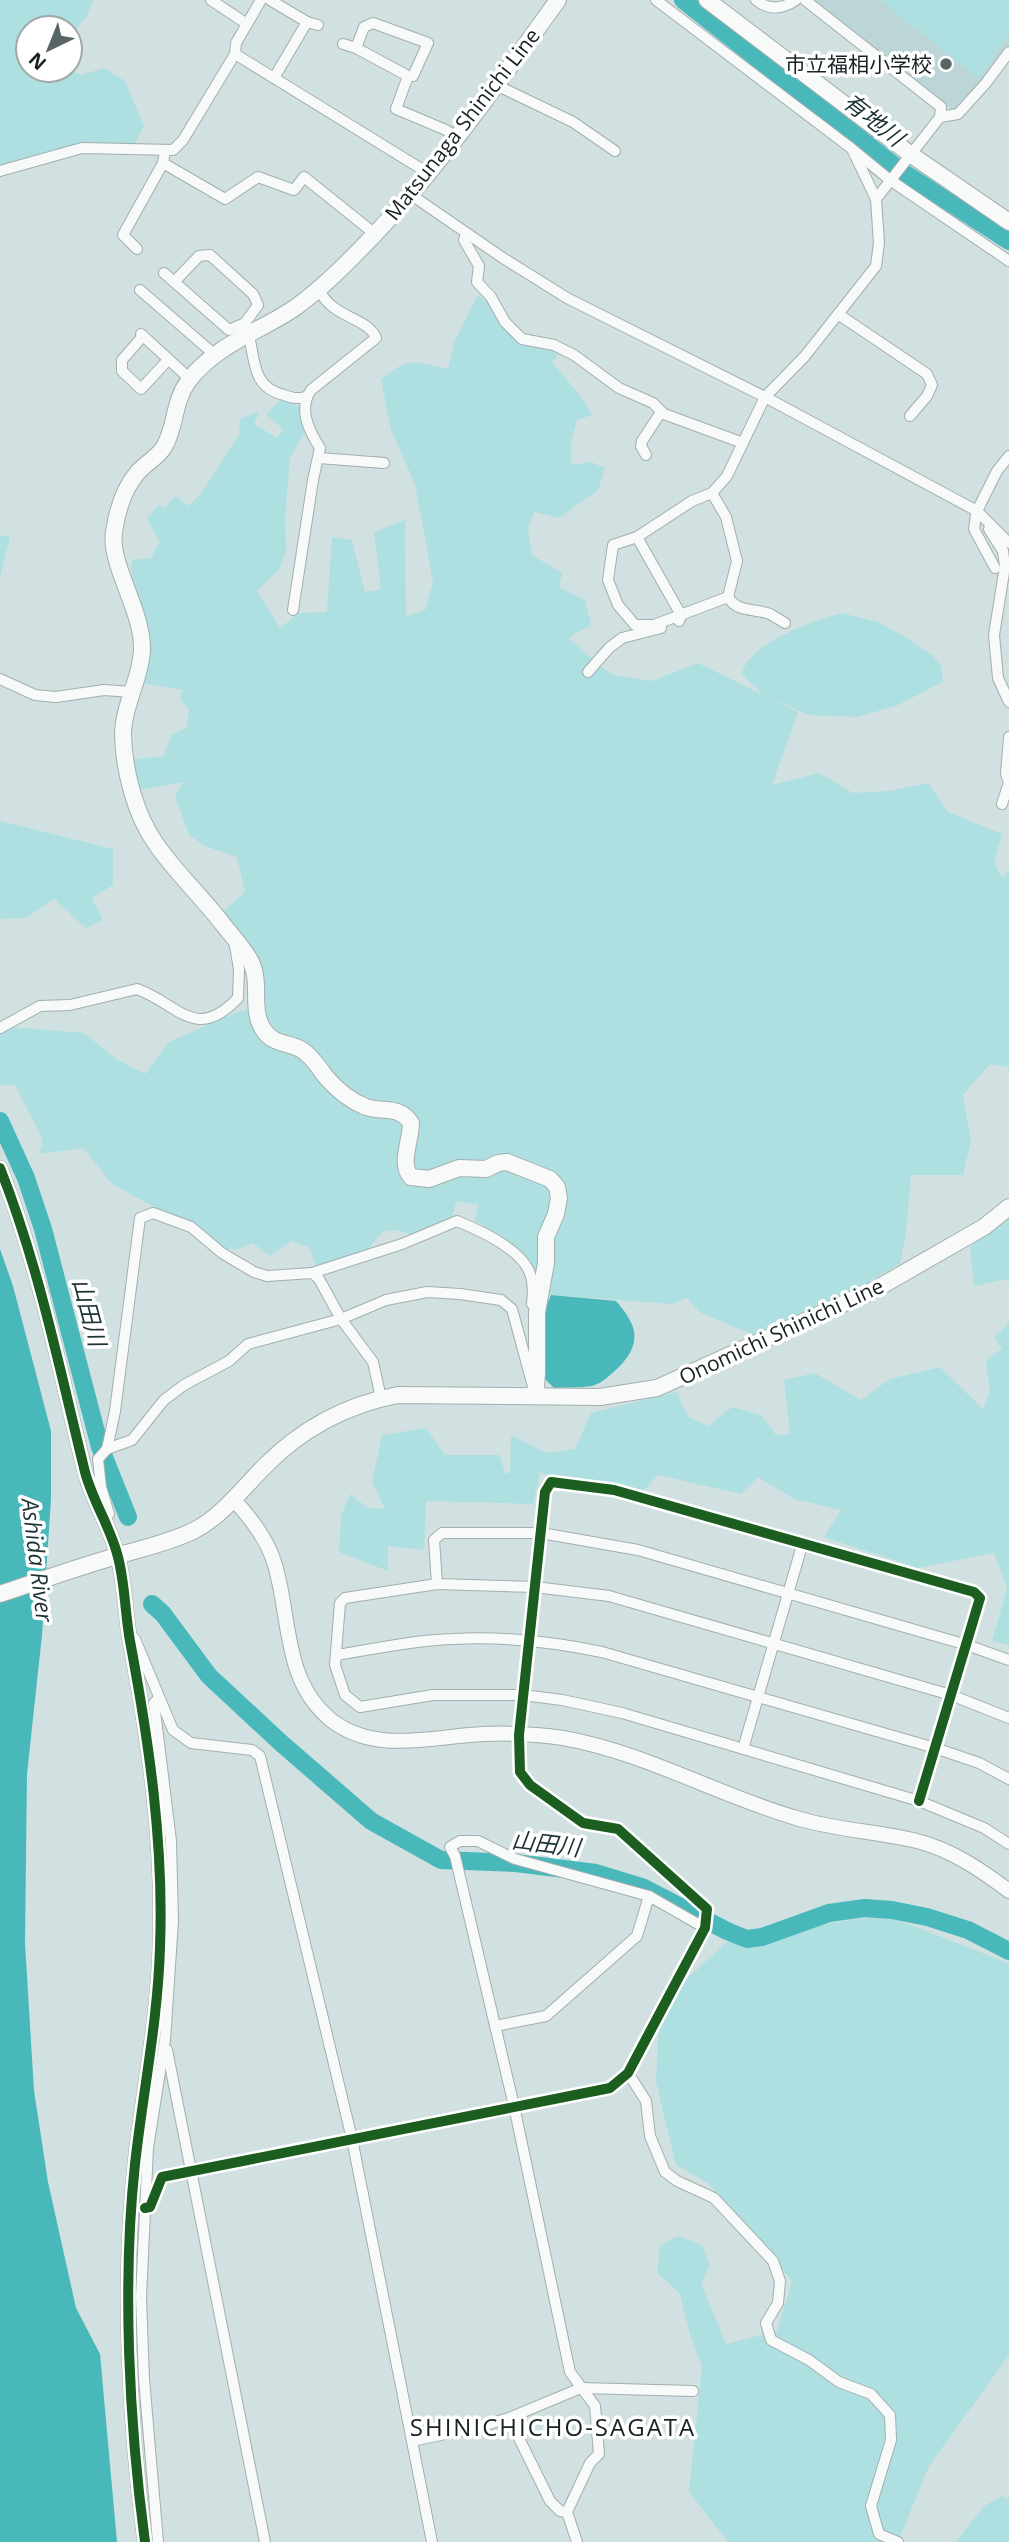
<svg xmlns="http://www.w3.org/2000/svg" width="1009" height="2542" viewBox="0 0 1009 2542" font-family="'Open Sans','Noto Sans JP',sans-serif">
<rect width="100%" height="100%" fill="#d1e0e0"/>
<path fill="#bcd6d7" d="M814 0H1009V48L956 113Z"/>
<g fill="#afe0e1">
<path d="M0 0H93L87 16 70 36V28H28V70L70 69 81 75 104 68 125 81 144 126 135 143 77 147 0 167Z"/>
<path d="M880 0H1009V33L979 79Z"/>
<path d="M478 295 492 305 515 339 560 353 552 362 581 397 592 415 577 420 571 443V465L591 462 605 468 598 490 559 518 534 512 528 529 532 555 562 573 559 587 585 600 591 625 568 638 612 675 652 681 698 663 798 712 772 785 819 773 853 793 888 791 928 783 948 812 1002 834 994 863 1002 877 1009 870V1067L990 1064 963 1095 971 1142 963 1175H911L906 1232 900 1264 852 1291 754 1335 701 1313 687 1298 672 1304 551 1295 514 1247 475 1220 478 1205 456 1201 452 1220 416 1236 396 1230 382 1232 367 1251 316 1267 310 1248 291 1241 270 1256 253 1243 238 1249H222L187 1222 154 1207 112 1184 83 1148 39 1154 43 1140 15 1085 4 1086 0 1084V1032L9 1027 84 1033 118 1060 145 1074 169 1042 235 1013 250 1009 259 1021 265 991 252 950 223 912 245 892 237 857 205 846 189 835 175 797 183 782 139 790 129 760 164 756 171 735 186 728 189 710 180 699 183 690 141 683 130 583 132 560 151 558 160 542 147 519 159 505 165 508 175 496 189 506 202 492 239 435 240 419 260 411 254 424 277 438 283 429 266 414 284 397 300 408 307 428 290 458 285 518 286 551 279 570 257 591 280 628 299 613 327 612 332 537 352 540 365 592 381 589 374 532 405 520 406 616 425 610 433 582 415 484 391 430 381 379C408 357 414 361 448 369L455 340Z"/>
<path d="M0 535 10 537 0 578Z"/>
<path d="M842 613 878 622 907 638 933 656 941 665 943 682 898 705 858 717 809 715 765 696 749 682 742 673C749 643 815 620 842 613Z"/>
<path d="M0 821 113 849V885L92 898 103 920 86 928 54 899 26 918 0 919Z"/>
<path d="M1009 1217V1282L1006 1279 974 1286 970 1247Z"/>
<path d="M1009 1323V1645L992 1641 1007 1588 994 1553 918 1568 824 1537 841 1510 794 1499 758 1477 741 1494 658 1475 643 1491 540 1473 533 1504 426 1501 424 1550 388 1546V1571L339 1552 341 1516 350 1494 368 1508 385 1509 372 1482 382 1435 426 1428 445 1455H500L505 1474 510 1472 511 1435 547 1453 575 1449 591 1413 677 1392 688 1417 708 1426 732 1407 761 1415 776 1435 790 1434 784 1380 815 1373 861 1400 890 1379 940 1367 983 1409 990 1392 986 1361 1002 1348 994 1337Z"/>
<path d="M885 1915 1008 1963 1009 1966V2355L929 2466 898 2542H728L689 2492 702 2366 690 2334 680 2294 657 2272 660 2246 677 2236 702 2245 710 2265 701 2283 726 2344 777 2331 792 2281 708 2183 676 2165 656 2082 660 2004 731 1938Z"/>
<path d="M1002 2496 1009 2499V2542H956L984 2506Z"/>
</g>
<g fill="#49b8bb">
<path d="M0 1249 13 1286 51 1431V1499L42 1635 27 1774 25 1943 34 2091 48 2182 76 2308 100 2354 117 2542H0Z"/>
<path d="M551 1295 616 1301C637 1325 643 1342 619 1367 611 1374 603 1383 592 1386 580 1388 566 1387 554 1388L544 1378 545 1309Z"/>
</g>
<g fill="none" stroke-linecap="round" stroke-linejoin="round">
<g stroke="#49b8bb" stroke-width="18">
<path d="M683 0 901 171 1009 241"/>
<path d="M0 1121 26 1178 43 1229 100 1447 128 1517"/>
<path d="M152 1604 163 1614 209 1676 280 1742 371 1821 441 1860 516 1863 596 1873 642 1887 727 1931 747 1939 762 1937 829 1913 865 1908 892 1910 927 1917 968 1930 1009 1951"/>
</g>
<defs>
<g id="minor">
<path d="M211 0 247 24"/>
<path d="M270 0 307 22 318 25"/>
<path d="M656 0 851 148 890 180 1009 261"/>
<path d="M756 0C769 11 783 9 796 0"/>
<path d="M805 0 941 107 940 117"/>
<path d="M343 44 356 48 408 76 396 109 446 130 456 137"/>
<path d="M356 48 364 27 373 23 428 43 413 76H408"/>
<path d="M235 54 428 173"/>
<path d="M274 78 307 22"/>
<path d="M496 85 573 122 615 151"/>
<path d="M165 151 163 163 225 199 258 177 294 190 304 177 375 234"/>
<path d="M853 151 876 199"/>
<path d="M0 171 82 148 173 150 183 140 235 54 236 43 261 0"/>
<path d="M410 194 503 258 567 298 765 397 977 511 1009 543"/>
<path d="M466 233 464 240 479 266 477 282 491 297 505 322 522 339 554 345 574 355 619 388 653 403 664 414 743 443"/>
<path d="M137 249 123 235 163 163"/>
<path d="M164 273 229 330 245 323C257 352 247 386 284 395 292 398 297 399 305 397"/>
<path d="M174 282 199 256 210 255 253 294 258 305 245 323"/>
<path d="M140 290 215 355"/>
<path d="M838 314 927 374 932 385 927 396 910 416"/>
<path d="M141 334 190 379"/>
<path d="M143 336 122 360V371L141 389 168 360"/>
<path d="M646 455 641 446 642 441 661 412"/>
<path d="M319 458 384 463"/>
<path d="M712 493 692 501 637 537 613 545 608 580 618 605 635 625H654L728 597 737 561 726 517 712 493 727 476 765 397 805 356 876 266 879 243 876 199 940 117 958 114 986 83 1009 52"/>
<path d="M976 515 974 529 995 568"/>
<path d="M978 517 977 511 997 471 1009 456"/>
<path d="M989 529 1003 551 1005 566 994 635 998 678 1009 702"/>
<path d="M637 537 681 615 679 621"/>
<path d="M728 597C737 613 755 608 770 614 775 617 780 620 785 623"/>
<path d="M293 610 313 480 320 448C309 431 298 409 311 390L376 338C367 316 333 320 318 288"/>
<path d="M588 672 609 648 622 638 661 628"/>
<path d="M0 679 35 695 56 697 104 690 132 692"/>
<path d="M1002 804 1009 782 1006 774 1009 737"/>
<path d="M0 1028 40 1006 70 1005 137 989C179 1004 195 1043 238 998L239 969 234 940"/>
<path d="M312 1273 402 1244 457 1221C479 1230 519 1248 529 1271 534 1282 533 1293 532 1304"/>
<path d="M107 1449 115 1411 140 1218 153 1213 191 1227 222 1253 254 1272 267 1276 312 1273 319 1279 341 1319 373 1362 381 1398"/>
<path d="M103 1520 109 1514 101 1487 98 1459 107 1449 132 1440 164 1400 184 1385 229 1361 248 1344 341 1319 386 1300 427 1292 460 1294 501 1300 512 1309 532 1383"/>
<path d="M437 1584 434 1540 442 1533H541L638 1550 967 1645 1009 1660"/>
<path d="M130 1637 135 1639 173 1730 191 1743 252 1750 260 1756 352 2139 432 2542"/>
<path d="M336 1655C375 1649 414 1640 453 1639 502 1636 553 1642 602 1652L935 1748 979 1763 1009 1779"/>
<path d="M1009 1718 951 1695 609 1596 535 1587 437 1584 345 1598 340 1603 335 1665 345 1695 360 1707 433 1695H523L562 1700 622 1713 919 1801 984 1828 1009 1844"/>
<path d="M743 1749 803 1542"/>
<path d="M495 2026 546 2016 637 1936 649 1896"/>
<path d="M167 2050 265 2542"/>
<path d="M628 2073 646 2101 650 2136 665 2172 677 2181 714 2198 773 2261 780 2281 778 2303 766 2323 771 2340 809 2360 839 2382 871 2394 890 2415 891 2440 871 2506 879 2534 898 2542"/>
<path d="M145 2208 150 2207 162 2177 610 2088 628 2073 705 1928 707 1909 618 1829 583 1823 530 1785 520 1772 519 1735 545 1492 551 1482 614 1490 974 1592 980 1598 919 1801"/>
<path d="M509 2418 550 2501 560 2511 567 2512"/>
<path d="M412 2441 479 2427 509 2418 581 2388 693 2391"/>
<path d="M158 2542 144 2379 141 2297 148 2148 165 2040 173 1921 171 1841 154 1703 159 1698"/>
<path d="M577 2542 567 2512 590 2463 599 2454 595 2406 570 2372 514 2106 455 1856 450 1847 460 1841H478L515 1859 649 1896 705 1928"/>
</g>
<g id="tertiary">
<path d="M0 1168C39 1266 60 1371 85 1472 93 1502 111 1528 118 1557 125 1584 125 1613 130 1641 149 1742 164 1844 160 1947 158 2020 143 2092 135 2164 122 2283 129 2423 145 2542"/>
<path d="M233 1499C251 1518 268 1540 275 1565 291 1619 283 1681 331 1720 376 1755 433 1736 484 1734 510 1733 538 1734 563 1738 643 1752 716 1794 793 1817 833 1830 876 1831 917 1841 952 1850 981 1870 1009 1891"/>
</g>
<g id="secondary">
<path d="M707 0 910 154 1009 222"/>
<path d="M535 1396 537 1374V1312L546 1263V1237L556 1214 559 1198 557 1187 550 1179 507 1162 498 1163 486 1169 459 1168 429 1179 411 1177C399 1164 411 1140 411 1123 399 1105 384 1113 366 1107 351 1101 336 1089 326 1077 318 1067 313 1057 302 1050 289 1042 275 1045 265 1032 249 1011 262 985 251 962 245 950 234 938 225 927 204 899 176 873 156 844 135 814 124 771 123 735 123 706 141 678 142 650 143 610 109 565 114 532 117 511 124 488 138 472 146 463 158 457 164 447 177 425 172 404 189 380 218 343 260 332 296 307 325 286 351 259 375 234 443 162 500 80 558 0"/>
<path d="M0 1594C39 1581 78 1567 117 1556 143 1548 168 1543 193 1531 221 1517 242 1489 264 1467 301 1429 345 1405 398 1395L600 1397 657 1388 876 1289 984 1227 1009 1207"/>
</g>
</defs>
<use href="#minor" stroke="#a3aeae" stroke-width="12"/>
<use href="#tertiary" stroke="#a3aeae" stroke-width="16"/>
<use href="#secondary" stroke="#a3aeae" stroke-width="18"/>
<use href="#minor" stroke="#f8fafa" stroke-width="10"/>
<use href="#tertiary" stroke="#f8fafa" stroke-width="14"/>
<use href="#secondary" stroke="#f8fafa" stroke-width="16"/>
<defs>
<g id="cycleway">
<path d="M0 1168C39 1266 60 1371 85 1472 93 1502 111 1528 118 1557 125 1584 125 1613 130 1641 149 1742 164 1844 160 1947 158 2020 143 2092 135 2164 122 2283 129 2423 145 2542"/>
<path d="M145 2208 150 2207 162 2177 610 2088 628 2073 705 1928 707 1909 618 1829 583 1823 530 1785 520 1772 519 1735 545 1492 551 1482 614 1490 974 1592 980 1598 919 1801"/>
</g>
</defs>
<use href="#cycleway" stroke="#fff" stroke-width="15"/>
<use href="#cycleway" stroke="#1b5e20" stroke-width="10"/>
</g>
<circle fill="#596465" stroke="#fff" stroke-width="2.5" cx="946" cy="64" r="7"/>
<g text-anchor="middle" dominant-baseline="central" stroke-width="7" stroke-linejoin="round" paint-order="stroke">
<g font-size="21" fill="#182223" stroke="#fff" text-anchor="end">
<text x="932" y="64">市立福相小学校</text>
</g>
<g font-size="21" fill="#182223" stroke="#fff">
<text transform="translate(462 124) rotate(-52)">Matsunaga Shinichi Line</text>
<text transform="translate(781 1331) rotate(-25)">Onomichi Shinichi Line</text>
</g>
<g font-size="23" font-style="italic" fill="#1d3334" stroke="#fff">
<text transform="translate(874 119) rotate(38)">有地川</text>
<text transform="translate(90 1312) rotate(75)">山田川</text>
<text transform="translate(38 1560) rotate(83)">Ashida River</text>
<text transform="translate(546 1843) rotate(7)">山田川</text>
</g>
<g font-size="24" letter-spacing="2" fill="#182223" stroke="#fff">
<text x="553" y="2426">SHINICHICHO-SAGATA</text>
</g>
</g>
<g transform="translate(49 49) rotate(223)"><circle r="33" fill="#ffffff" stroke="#a3a7a7" stroke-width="2"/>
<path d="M0-5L12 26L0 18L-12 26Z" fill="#596465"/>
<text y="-10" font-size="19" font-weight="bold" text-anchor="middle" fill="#182223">N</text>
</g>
</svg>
